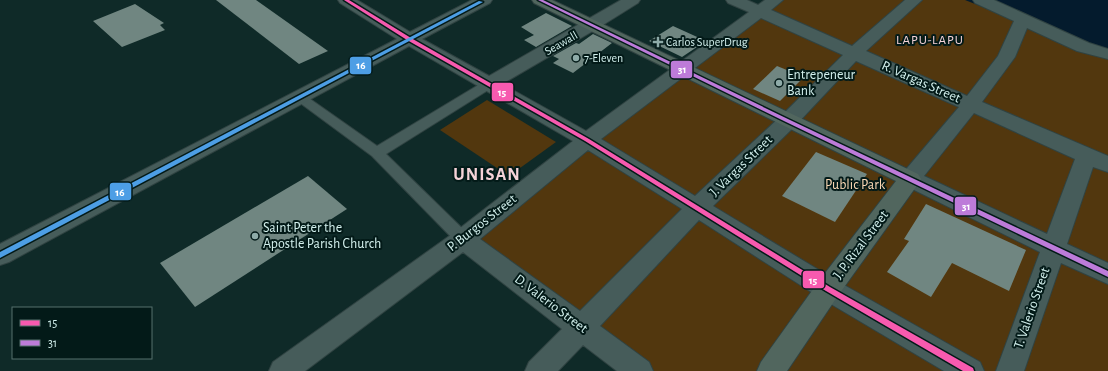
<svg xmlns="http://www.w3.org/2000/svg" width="1108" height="371" viewBox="0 0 1108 371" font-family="'Alegreya Sans',sans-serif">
<rect width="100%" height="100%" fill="#0f2a28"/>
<g fill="#52370e">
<path d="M774 0H981L1108 46V371H638L463 239Z"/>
<path d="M487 100 556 142 509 176 440 130Z"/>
</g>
<path fill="#041b2d" d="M965 0H1108V54L1083 47Z"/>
<g fill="#708681">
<path d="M216 0H256L328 51 299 64Z"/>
<path d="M135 4 164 23 160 25 165 30 122 47 93 21Z"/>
<path d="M546 13 572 26 536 47 524 40 534 35 521 27Z"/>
<path d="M673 26 706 41 682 57 649 41Z"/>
<path d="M593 34 612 43 573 73 553 63 559 59 553 56 576 43 579 44Z"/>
<path d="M777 66 804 77 780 101 753 89Z"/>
<path d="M816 152 867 174 835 222 782 196Z"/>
<path d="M308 176 347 209 195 307 160 263Z"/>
<path d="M926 204 1026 250 1009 291 952 263 931 297 887 272 909 241 904 239Z"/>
</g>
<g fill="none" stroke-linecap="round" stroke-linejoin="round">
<defs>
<path id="lane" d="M489 80 493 81 495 84 493 87 386 154 469 235 471 239 469 243 463 245 457 243 372 156 292 97 293 94H303L377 146 485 81Z"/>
<path id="street" d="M338 0H357L410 32 472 0H492L490 3 422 39 489 76 621 0H640L638 3 598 28 502 84 586 131 749 12 728 3 726 0H747L758 5 765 0H783L771 10 852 46 905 0H922L866 51 967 96 998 56 1014 21 975 3 973 0H994L1089 43 1108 49V59L1077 51 1027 28 1015 57 982 102 1108 156V172L1093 167 1067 244 1108 263V284L1061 263 1024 371H996L1040 252 902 184 899 179 902 174 959 107 856 61 795 126 713 206 837 281 980 362 984 371H944L819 297 699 220 600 326 649 362 653 371H617L583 345 558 371H525L529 362 562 329 463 252 305 371H269L273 362 455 232 573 141 409 46 9 262 0 265V244L397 39 340 3ZM761 18 843 55 781 116 695 196 601 139ZM974 113 1075 159 1047 234 924 176ZM588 150 682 209 580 311 480 239Z"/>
<path id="primary" d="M532 0H552L918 174 921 179 918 184 837 297 787 371H757L761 362 819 281 896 181 534 3Z"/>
</defs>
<use href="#lane" stroke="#304342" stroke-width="2"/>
<use href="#street" stroke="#304342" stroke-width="2"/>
<use href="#primary" stroke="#304342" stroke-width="2"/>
<use href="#lane" fill="#465c5a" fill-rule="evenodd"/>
<use href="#street" fill="#465c5a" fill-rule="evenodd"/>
<use href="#primary" fill="#51665e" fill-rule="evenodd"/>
<defs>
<path id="bus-1" d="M344 0H349L411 38 589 139 830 287 973 368 974 371H963L826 291 585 141 407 40Z"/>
<path id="bus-2" d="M538 0H543L790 120 1108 271V277L786 122Z"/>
<path id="bus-3" d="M479 1 483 2 0 258V252Z"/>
</defs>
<use href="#bus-1" stroke="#031a18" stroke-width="3"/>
<use href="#bus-2" stroke="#031a18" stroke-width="3"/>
<use href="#bus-3" stroke="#031a18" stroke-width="3"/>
<use href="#bus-1" fill="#f75aaf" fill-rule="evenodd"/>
<use href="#bus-2" fill="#bd7bd9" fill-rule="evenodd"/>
<use href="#bus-3" fill="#4d9ee5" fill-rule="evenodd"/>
</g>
<g fill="#8eaba8" stroke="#031a18" stroke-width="1.5">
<path d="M656 36h4v4h4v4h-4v4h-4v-4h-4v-4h4z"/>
<circle cx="576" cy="58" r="4"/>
<circle cx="779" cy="83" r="4"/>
<circle cx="255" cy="236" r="4"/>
</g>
<g text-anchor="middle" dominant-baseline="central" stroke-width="4" stroke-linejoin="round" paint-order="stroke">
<g font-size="12" fill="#d3f0ed" stroke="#031a18" text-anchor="start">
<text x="666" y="42">Carlos SuperDrug</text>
<text x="584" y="58">7-Eleven</text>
</g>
<g font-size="12" fill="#d3f0ed" stroke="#031a18">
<text transform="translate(561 43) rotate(-30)">Seawall</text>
</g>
<g font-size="13" letter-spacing="1" fill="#f6d3d8" stroke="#031a18">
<text x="930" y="40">LAPU-LAPU</text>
</g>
<g font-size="14" fill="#d3f0ed" stroke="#031a18" text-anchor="start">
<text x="787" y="75">Entrepeneur<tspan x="787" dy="16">Bank</tspan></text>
<text x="263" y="228">Saint Peter the<tspan x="263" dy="16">Apostle Parish Church</tspan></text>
</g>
<g font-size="14" fill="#d3f0ed" stroke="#031a18">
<text transform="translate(921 82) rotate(24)">R. Vargas Street</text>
<text transform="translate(741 166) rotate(-44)">J. Vargas Street</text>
<text transform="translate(482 223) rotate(-38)">P. Burgos Street</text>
<text transform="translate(861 245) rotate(-53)">J. P. Rizal Street</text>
<text transform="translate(551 304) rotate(37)">D. Valerio Street</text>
<text transform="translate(1032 308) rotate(-71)">T. Valerio Street</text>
</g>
<g font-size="14" fill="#fddab6" stroke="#031a18">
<text x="855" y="185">Public Park</text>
</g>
<g font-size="18" font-weight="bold" letter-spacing="1" fill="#f6d3d8" stroke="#031a18">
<text x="487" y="175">UNISAN</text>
</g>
</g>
<g stroke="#031a18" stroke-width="1.5">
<rect x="349" y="56" width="23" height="19" rx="4" fill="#4d9ee5"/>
<rect x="670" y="60" width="23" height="19" rx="4" fill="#bd7bd9"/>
<rect x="491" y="82" width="23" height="20" rx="4" fill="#f75aaf"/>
<rect x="109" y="182" width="23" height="19" rx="4" fill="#4d9ee5"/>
<rect x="954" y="196" width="23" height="20" rx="4" fill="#bd7bd9"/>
<rect x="802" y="270" width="23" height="19" rx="4" fill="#f75aaf"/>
</g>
<g font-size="11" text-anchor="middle" font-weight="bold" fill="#fff">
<text x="361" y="69">16</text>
<text x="682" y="73">31</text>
<text x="502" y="96">15</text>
<text x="120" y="196">16</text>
<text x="966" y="210">31</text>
<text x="813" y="284">15</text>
</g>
<rect x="12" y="307" width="140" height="52" fill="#031a18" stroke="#56706d"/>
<rect x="20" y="320" width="20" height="6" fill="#f75aaf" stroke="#56706d"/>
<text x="48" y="327" font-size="12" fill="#d3f0ed">15</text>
<rect x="20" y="340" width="20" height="6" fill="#bd7bd9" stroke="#56706d"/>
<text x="48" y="347" font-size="12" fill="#d3f0ed">31</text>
</svg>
